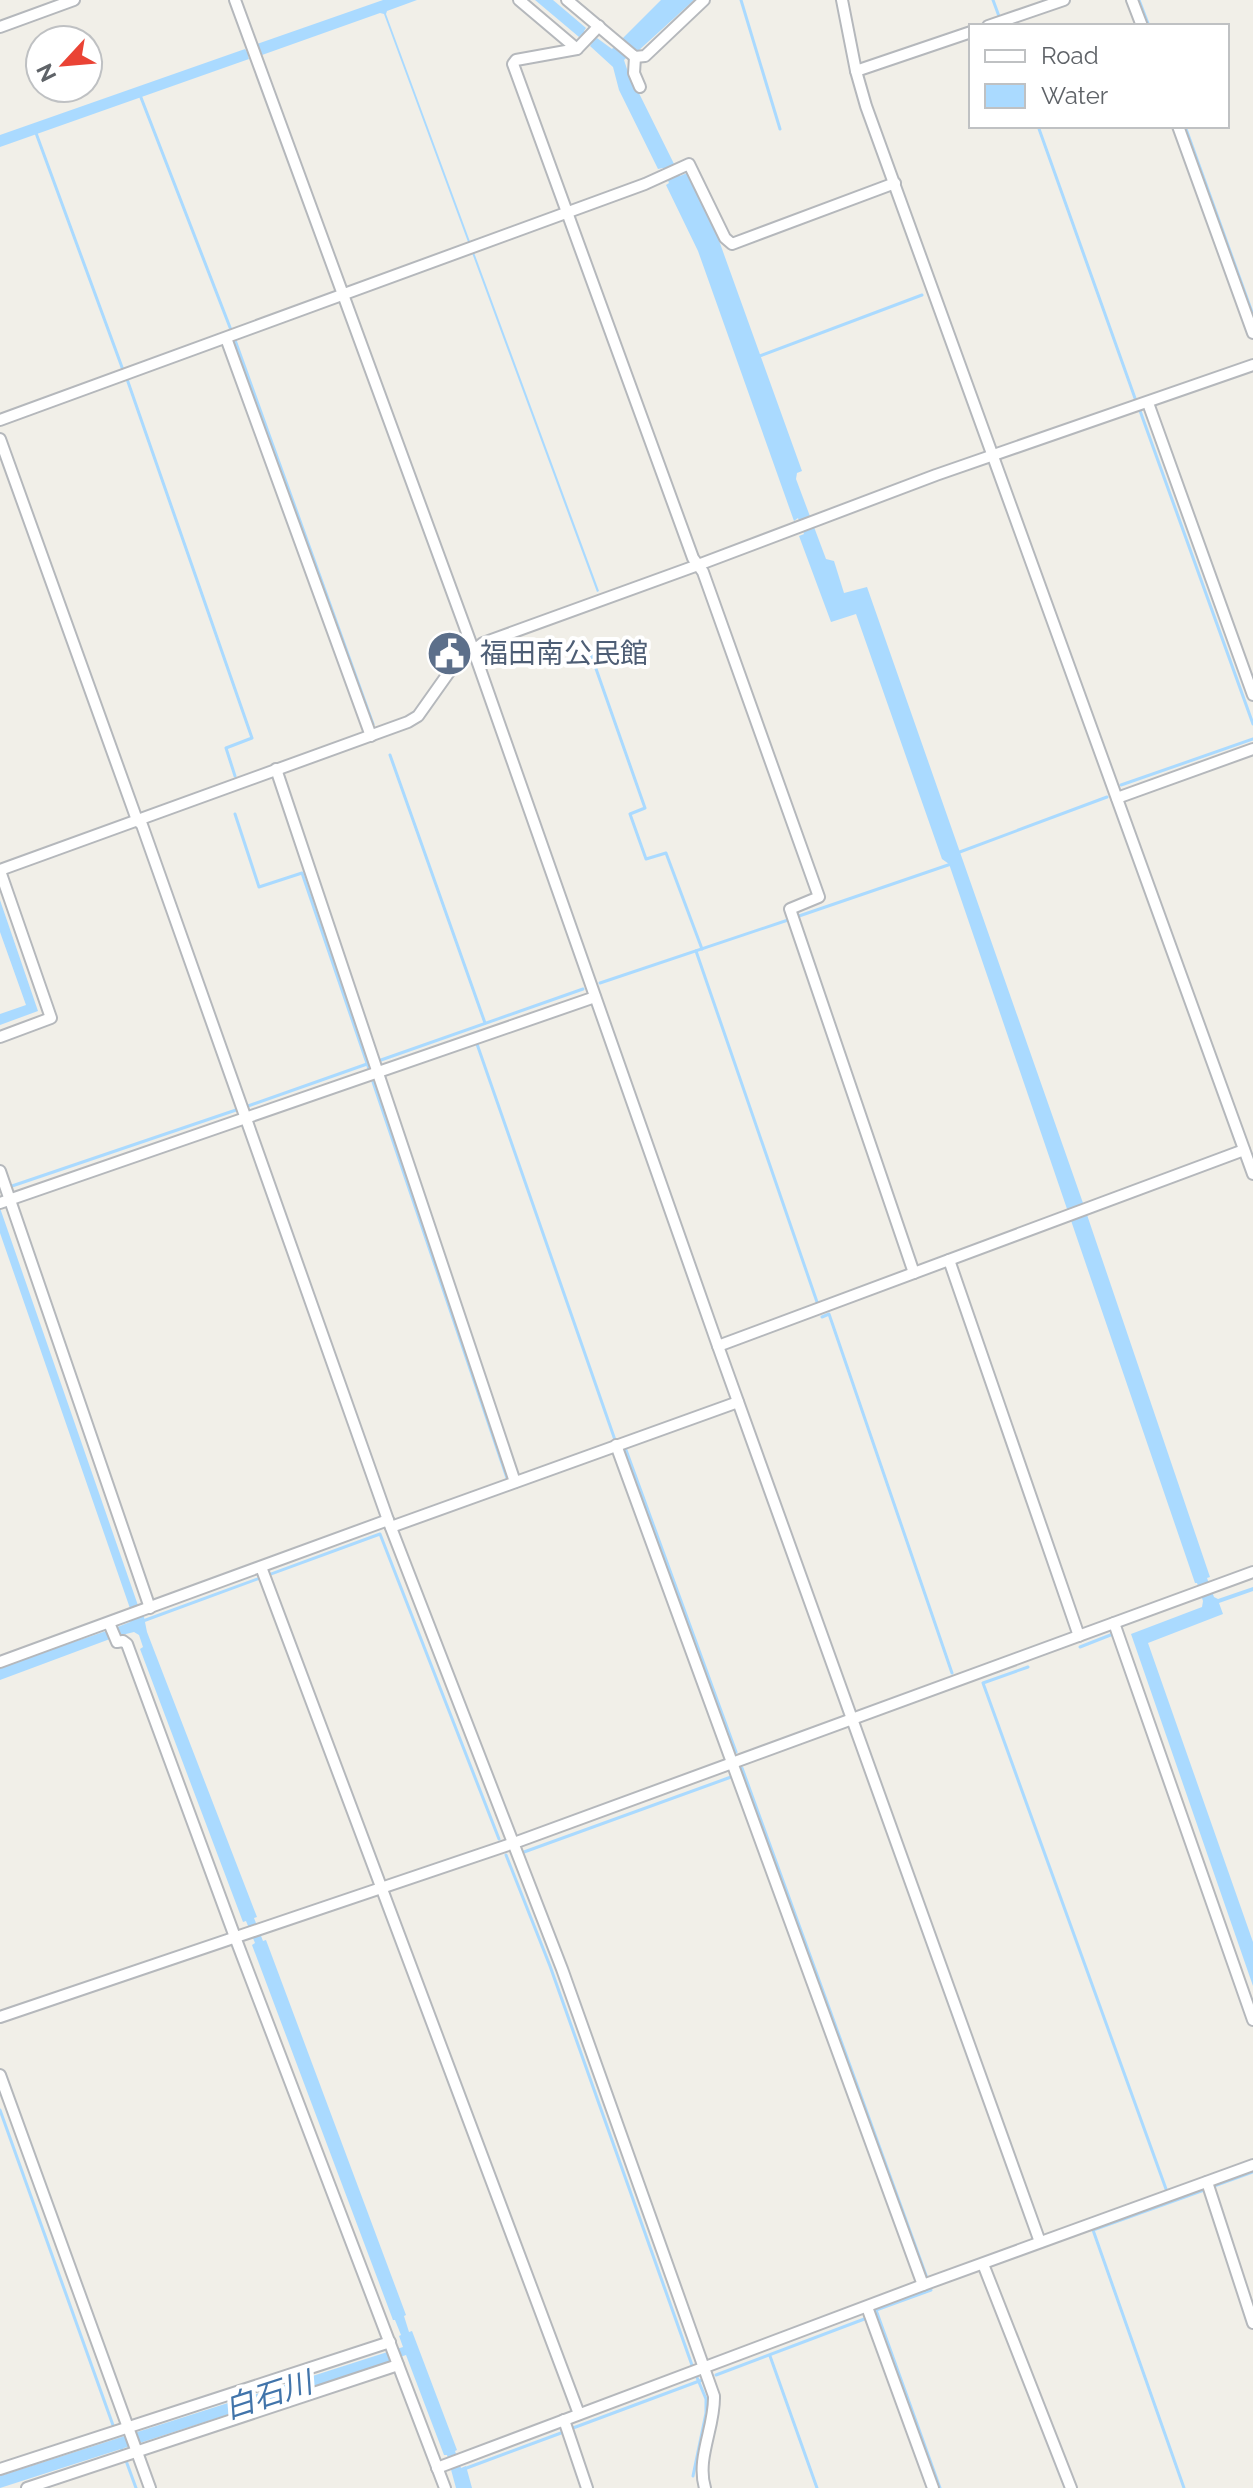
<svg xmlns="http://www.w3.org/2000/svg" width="1253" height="2488" viewBox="0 0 1253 2488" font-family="Raleway,'Noto Sans JP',sans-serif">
<rect width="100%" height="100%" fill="#f1efe8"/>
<g fill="#aadaff">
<path d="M383 0H417L387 11 386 14 599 591 597 592 384 14 380 13 262 55 260 52 248 56 249 59 0 147V135L245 49 247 52 258 48 257 44Z"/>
<path d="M535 0H553L586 28 584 31 594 40 597 38 612 49 661 0H694L638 51 635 49 624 60 627 69 680 176 687 173 717 235 802 471 797 473 796 479 826 559 834 561 844 593 867 587 1083 1203 1210 1577 1207 1578 1214 1597 1218 1599 1253 1587V1591L1219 1603 1223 1614 1148 1643 1253 1942V1986L1131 1634 1202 1607 1203 1601 1197 1583H1195L949 864 942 859 856 614 831 622 799 536 804 534 798 518 794 521 698 251 666 185 669 183 663 168 658 169 619 90 613 67 590 46 592 43 582 34 579 37Z"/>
<path d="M0 900 38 1011 0 1025V1014L26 1005 0 932Z"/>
<path d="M0 1208 141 1614 144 1617 147 1632 257 1917 254 1918 263 1941 266 1940 406 2315 404 2316 409 2332 412 2331 457 2450 455 2451 461 2468 466 2466 472 2488H456L447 2455H444L406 2355 391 2360V2362L0 2488V2476L403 2347 399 2336 401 2335 395 2320H393L252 1945 255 1943 246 1921 243 1922 140 1649 143 1647 139 1635 134 1632 118 1636 0 1680V1667L115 1628 130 1622 133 1617 0 1233Z"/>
</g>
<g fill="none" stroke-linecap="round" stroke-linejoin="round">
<g stroke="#aadaff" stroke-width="3">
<path d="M741 0 780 129"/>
<path d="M993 0 1000 19"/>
<path d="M1139 0 1149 26"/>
<path d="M140 95 231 330"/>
<path d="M1038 126 1136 401"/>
<path d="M1185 126 1253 315"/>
<path d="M36 133 123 370"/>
<path d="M235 340 373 724"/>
<path d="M757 357 922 295"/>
<path d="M127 379 252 738 226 748 235 776"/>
<path d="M1139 408 1253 724"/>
<path d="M588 646 645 808 630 814 646 859 666 853 702 949"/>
<path d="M390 755 485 1023"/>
<path d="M1121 785 1253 739"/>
<path d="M235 814 259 887 302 873 369 1069"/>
<path d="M957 853 1107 797"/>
<path d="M799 916 951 864"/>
<path d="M696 951 817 1302"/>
<path d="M600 983 788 920"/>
<path d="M477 1044 615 1440"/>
<path d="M381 1060 583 989"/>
<path d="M372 1079 507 1478"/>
<path d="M248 1106 367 1064"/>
<path d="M12 1186 236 1110"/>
<path d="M822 1317 829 1314 952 1673"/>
<path d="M626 1450 736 1752"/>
<path d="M143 1621 380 1534 499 1839"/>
<path d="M1080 1647 1113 1634"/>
<path d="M1028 1667 983 1683 1166 2189"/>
<path d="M742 1768 927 2278"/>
<path d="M524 1852 731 1777"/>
<path d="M506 1855 550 1966 693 2368"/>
<path d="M0 2110 114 2428"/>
<path d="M1214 2186 1253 2172"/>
<path d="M931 2290 876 2310 940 2488"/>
<path d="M770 2356 817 2488"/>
<path d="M716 2375 867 2318"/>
<path d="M573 2428 702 2380"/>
<path d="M121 2447 136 2488"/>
<path d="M464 2469 561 2433"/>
<path d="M693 2476 706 2413V2399L696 2375"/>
<path d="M1184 2488 1093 2230 1204 2190"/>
</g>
<defs>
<g id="minor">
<path d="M235 0 473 649 718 1346 1040 2242"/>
<path d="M519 0 577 49"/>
<path d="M567 0 635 57 645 56 704 0"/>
<path d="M842 0 856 71 866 106 1253 1174"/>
<path d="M1132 0 1142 26"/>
<path d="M599 26 577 49 516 60 513 64 693 558 703 572 819 897 790 909 914 1273"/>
<path d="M988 26 1064 0"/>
<path d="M0 27 74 0"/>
<path d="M635 57 634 73 640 87"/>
<path d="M856 71 971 32"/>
<path d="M1178 126 1253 333"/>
<path d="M226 338 371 736"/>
<path d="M1148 403 1253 695"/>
<path d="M0 420 645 184 689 164 725 238 732 244 895 183"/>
<path d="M0 439 137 820 142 825 388 1520 562 1969 714 2396C715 2427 696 2458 705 2488"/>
<path d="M276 769 515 1482"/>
<path d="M1117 798 1253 749"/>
<path d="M0 870 408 722 418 716 452 668 483 643 698 565 936 475 1253 365"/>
<path d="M0 871 51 1018 0 1037"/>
<path d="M0 1171 150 1608"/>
<path d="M0 1203 595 997"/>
<path d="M949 1260 1079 1636"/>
<path d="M718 1346 1244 1150"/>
<path d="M616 1445 923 2285"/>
<path d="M391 1527 738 1402"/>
<path d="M261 1567 579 2414"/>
<path d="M109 1623 117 1642 123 1641 127 1644 235 1937 445 2488"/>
<path d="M1114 1623 1253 2020"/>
<path d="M0 1662 388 1520"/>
<path d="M0 2017 514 1843 1253 1572"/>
<path d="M0 2075 150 2488"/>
<path d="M1207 2182 1253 2323"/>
<path d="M983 2264 1071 2488"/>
<path d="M867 2307 933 2488"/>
<path d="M564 2420 587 2488"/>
<path d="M437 2468 923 2285 1253 2165"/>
<path d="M0 2469 390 2342"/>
<path d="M27 2488 398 2365"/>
</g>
</defs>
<use href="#minor" stroke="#b5b8bc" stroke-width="14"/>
<use href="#minor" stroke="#fff" stroke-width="10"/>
</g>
<defs>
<symbol id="civic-disc" viewBox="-11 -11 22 22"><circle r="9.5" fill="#5c6f8a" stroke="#fff"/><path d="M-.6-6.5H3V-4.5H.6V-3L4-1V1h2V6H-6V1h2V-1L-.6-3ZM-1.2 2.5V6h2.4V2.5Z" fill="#fff"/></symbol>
</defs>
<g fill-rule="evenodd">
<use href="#civic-disc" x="424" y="628" width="51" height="51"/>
</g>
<g text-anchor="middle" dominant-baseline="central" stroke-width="8" stroke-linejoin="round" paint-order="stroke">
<g font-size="28" fill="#4e5e75" stroke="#fff" text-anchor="start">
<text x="480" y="653">福田南公民館</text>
</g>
<g font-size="30" font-style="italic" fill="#4174aa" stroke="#fff">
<text transform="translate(268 2395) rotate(-18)">白石川</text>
</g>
</g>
<rect x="969" y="24" width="260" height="104" fill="#ffffff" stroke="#bfc1c3" stroke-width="2"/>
<rect x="985" y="50" width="40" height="12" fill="#ffffff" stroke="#bfc1c3" stroke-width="2"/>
<text x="1041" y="64" font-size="24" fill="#5f6368">Road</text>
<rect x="985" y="84" width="40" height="24" fill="#aadaff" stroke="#bfc1c3" stroke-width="2"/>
<text x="1041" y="104" font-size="24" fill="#5f6368">Water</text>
<g transform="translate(64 64) rotate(244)"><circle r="38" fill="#ffffff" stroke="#bfc1c3" stroke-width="2"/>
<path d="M0-6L14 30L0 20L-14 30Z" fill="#ea4335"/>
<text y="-12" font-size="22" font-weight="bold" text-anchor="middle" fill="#5f6368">N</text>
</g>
</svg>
